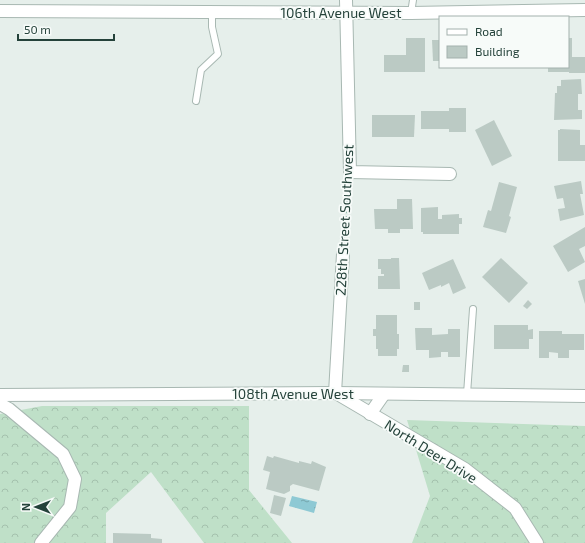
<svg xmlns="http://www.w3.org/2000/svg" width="585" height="543" viewBox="0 0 585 543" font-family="'Exo 2',sans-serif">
<defs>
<pattern id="forest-crowns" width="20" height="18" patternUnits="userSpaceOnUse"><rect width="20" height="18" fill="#bfe0c8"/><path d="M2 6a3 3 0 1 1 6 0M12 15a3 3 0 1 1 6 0" fill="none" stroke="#a4c1ad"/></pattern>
<pattern id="water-ripples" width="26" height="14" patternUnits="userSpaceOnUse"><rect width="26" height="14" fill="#8ec9d4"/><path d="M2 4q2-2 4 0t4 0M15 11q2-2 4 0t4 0" fill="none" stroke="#74a5ad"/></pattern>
</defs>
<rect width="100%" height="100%" fill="#e6efeb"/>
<g fill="url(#forest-crowns)">
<path d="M42 406H249V490L292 543H204L151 472 106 513V543H0V414Z"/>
<path d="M407 420 585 426V543H412L430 496Z"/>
</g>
<path fill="url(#water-ripples)" d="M292 496 317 502 314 513 289 506Z"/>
<g fill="#bbcac4">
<path d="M406 38H425V72H384V55H406Z"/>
<path d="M568 38H572V57H585V73H569V72H548V67H568Z"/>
<path d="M432 40H440V61H433Z"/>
<path d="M581 79 582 94H578V110H582V119L554 120 555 93H557V86H561V80Z"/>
<path d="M449 108H466V132H449V129H421V111H449Z"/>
<path d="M372 115H415L414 137H372Z"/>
<path d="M494 120 512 156 492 166 475 130Z"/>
<path d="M560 129 580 130V145H585V161H558V130H560Z"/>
<path d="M581 181 583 194H580L584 215 560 221 558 209 565 208 563 198 557 199 554 186Z"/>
<path d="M499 182 517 187 509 216 511 217 506 233 483 227 488 210 491 211Z"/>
<path d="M397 199H412L413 229H400V233H388V229H375L374 209H397Z"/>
<path d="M438 207V219H442V215L459 214V218H462V224H459V234H423V232H421V208Z"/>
<path d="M585 227V246L579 249 585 262 568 272 553 246Z"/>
<path d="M391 258H399L400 289H378V276H384V274H381V269H378V259H391Z"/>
<path d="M501 258 528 283 509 303 482 277Z"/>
<path d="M453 259 466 288 453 294 449 283 441 287V285L429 290 422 273Z"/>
<path d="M585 279V304L578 281Z"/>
<path d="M528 300 532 304 527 309 523 306Z"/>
<rect x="414" y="302" width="6" height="8"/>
<path d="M376 315H397V334H399V349H397V356H378V349H376V336H373V329H376Z"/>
<path d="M494 325H528V330L533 329V339H529V349H494Z"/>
<path d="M415 328H432V335L448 334V329H460V357H448V352H441V357L429 358V350H416Z"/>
<path d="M539 331H562V334H584V350H569V358H558V353L549 352V358H539Z"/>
<path d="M403 365H409V372H402Z"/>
<path d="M267 456 273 458 274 456 299 463V461L311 464 312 461 326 467 319 491 293 484 290 486V491L284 494 266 489 270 472 263 470Z"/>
<path d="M274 495 286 498 281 516 270 513Z"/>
<path d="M113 533 151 534V538L162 539V543H113Z"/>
</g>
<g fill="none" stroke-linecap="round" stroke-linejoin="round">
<defs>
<g id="service">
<path d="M411 13 413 0"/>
<path d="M196 101 201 70 218 54 212 27V12"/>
<path d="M467 394 473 309"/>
</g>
<g id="minor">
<path d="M346 0 350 172 450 174"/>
<path d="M335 393 343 254"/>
<path d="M0 404 9 409 63 454 75 479 70 507 41 543"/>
</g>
<g id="tertiary">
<path d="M0 11 411 13 585 10"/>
<path d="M336 393 465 469 515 508 537 543"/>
<path d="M0 395 335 393 585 396"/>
<path d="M370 414 384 394"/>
</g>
</defs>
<use href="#service" stroke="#a8b8b2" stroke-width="8"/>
<use href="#minor" stroke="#a8b8b2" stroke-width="14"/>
<use href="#tertiary" stroke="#a8b8b2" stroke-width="14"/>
<path stroke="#86b3a5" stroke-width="2.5" stroke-dasharray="2 3" stroke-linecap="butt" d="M343 243 349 182"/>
<use href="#service" stroke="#fff" stroke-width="6"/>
<use href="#minor" stroke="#fff" stroke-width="12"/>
<use href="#tertiary" stroke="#fff" stroke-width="12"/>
</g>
<g text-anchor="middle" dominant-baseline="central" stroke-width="3.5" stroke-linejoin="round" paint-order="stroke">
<g font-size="14" fill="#24423a" stroke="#f7fbf9">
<text x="341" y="12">106th Avenue West</text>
<text transform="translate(344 220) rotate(-87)">228th Street Southwest</text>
<text x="293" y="393">108th Avenue West</text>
<text transform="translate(431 451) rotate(32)">North Deer Drive</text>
</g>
</g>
<rect x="439" y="16" width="130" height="52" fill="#f7fbf9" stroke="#a3b1ad"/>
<rect x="447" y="29" width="20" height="6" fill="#ffffff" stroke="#a3b1ad"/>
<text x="475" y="36" font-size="12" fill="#24423a">Road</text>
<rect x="447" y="46" width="20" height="12" fill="#bbcac4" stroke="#a3b1ad"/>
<text x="475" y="56" font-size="12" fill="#24423a">Building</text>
<g transform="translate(36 507) rotate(270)" stroke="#f7fbf9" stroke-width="3" paint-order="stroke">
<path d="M0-3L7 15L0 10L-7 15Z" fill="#24423a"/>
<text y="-6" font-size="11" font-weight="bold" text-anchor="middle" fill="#24423a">N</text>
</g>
<path d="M18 34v6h96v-6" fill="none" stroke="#24423a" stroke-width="2"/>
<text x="24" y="34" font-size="12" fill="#24423a" stroke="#f7fbf9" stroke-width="3" paint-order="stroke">50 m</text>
</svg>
